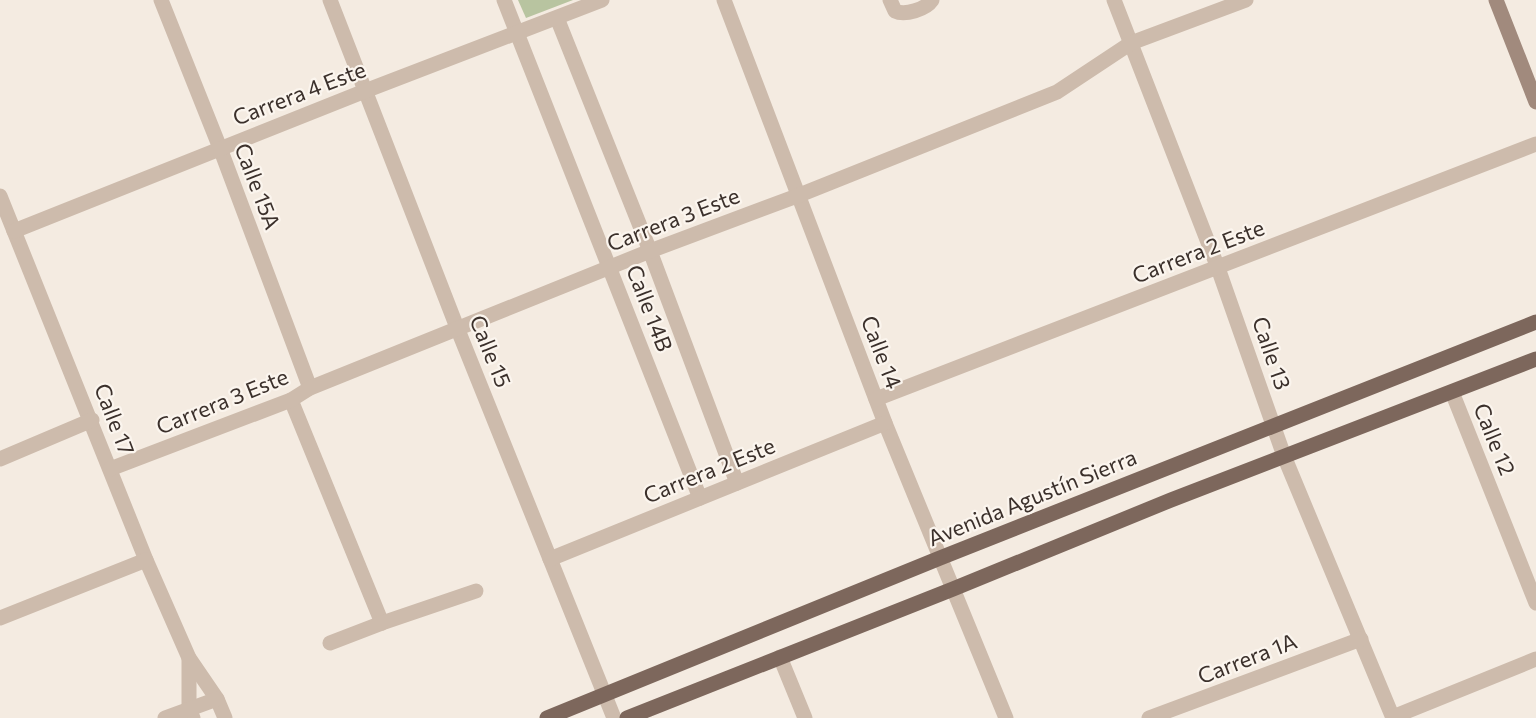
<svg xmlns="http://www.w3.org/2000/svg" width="1536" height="718" viewBox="0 0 1536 718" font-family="Commissioner,sans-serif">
<rect width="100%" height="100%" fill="#f4ebe1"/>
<path fill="#b8c4a0" d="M518 0H573L526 18Z"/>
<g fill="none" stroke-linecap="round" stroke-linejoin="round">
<g stroke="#cdbbac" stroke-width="15">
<path d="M161 0 220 148 310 388"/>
<path d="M330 0 458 330 614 718"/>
<path d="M504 0 700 498"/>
<path d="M724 0 885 423 1006 718"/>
<path d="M890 0 895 11C905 16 926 9 932 0"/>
<path d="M1114 0 1218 268 1284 456 1393 718"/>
<path d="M557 18 650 251 737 483"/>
<path d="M0 196 146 560 189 658 217 699 225 718"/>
<path d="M14 231 365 91 602 0"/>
<path d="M1452 392 1536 603"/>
<path d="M876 399 1536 144"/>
<path d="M291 400 382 623"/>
<path d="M0 459 92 420"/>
<path d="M110 469 291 400 310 388 650 251 797 196 1057 92 1131 43 1246 0"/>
<path d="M550 559 885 423"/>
<path d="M0 618 146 560"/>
<path d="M330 643 382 623 476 591"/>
<path d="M780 657 805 718"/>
<path d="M189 658V709L193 718"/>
<path d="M1393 717 1536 659"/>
<path d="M165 718 217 699"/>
<path d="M1149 718 1361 639"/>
</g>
<path stroke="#a18a7d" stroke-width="15" d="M1496 0 1536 102"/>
<g stroke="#7d675c" stroke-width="15">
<path d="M547 718 940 558 1536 322"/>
<path d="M627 718 953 589 1171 500 1536 359"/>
</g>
</g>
<g text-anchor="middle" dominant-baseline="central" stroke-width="4.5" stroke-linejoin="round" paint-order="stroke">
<g font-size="22" fill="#3b302b" stroke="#fbf5ee">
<text transform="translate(299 93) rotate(-21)">Carrera 4 Este</text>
<text transform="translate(258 186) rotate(69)">Calle 15A</text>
<text transform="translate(673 219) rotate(-21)">Carrera 3 Este</text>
<text transform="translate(1198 251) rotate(-21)">Carrera 2 Este</text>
<text transform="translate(650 308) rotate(69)">Calle 14B</text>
<text transform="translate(491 351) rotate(68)">Calle 15</text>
<text transform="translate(882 352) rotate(69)">Calle 14</text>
<text transform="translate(1272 353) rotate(71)">Calle 13</text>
<text transform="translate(222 401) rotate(-22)">Carrera 3 Este</text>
<text transform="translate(115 419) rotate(69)">Calle 17</text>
<text transform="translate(1495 439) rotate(68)">Calle 12</text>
<text transform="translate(709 470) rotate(-22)">Carrera 2 Este</text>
<text transform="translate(1032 497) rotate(-22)">Avenida Agustín Sierra</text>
<text transform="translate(1247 658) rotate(-21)">Carrera 1A</text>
</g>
</g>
</svg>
